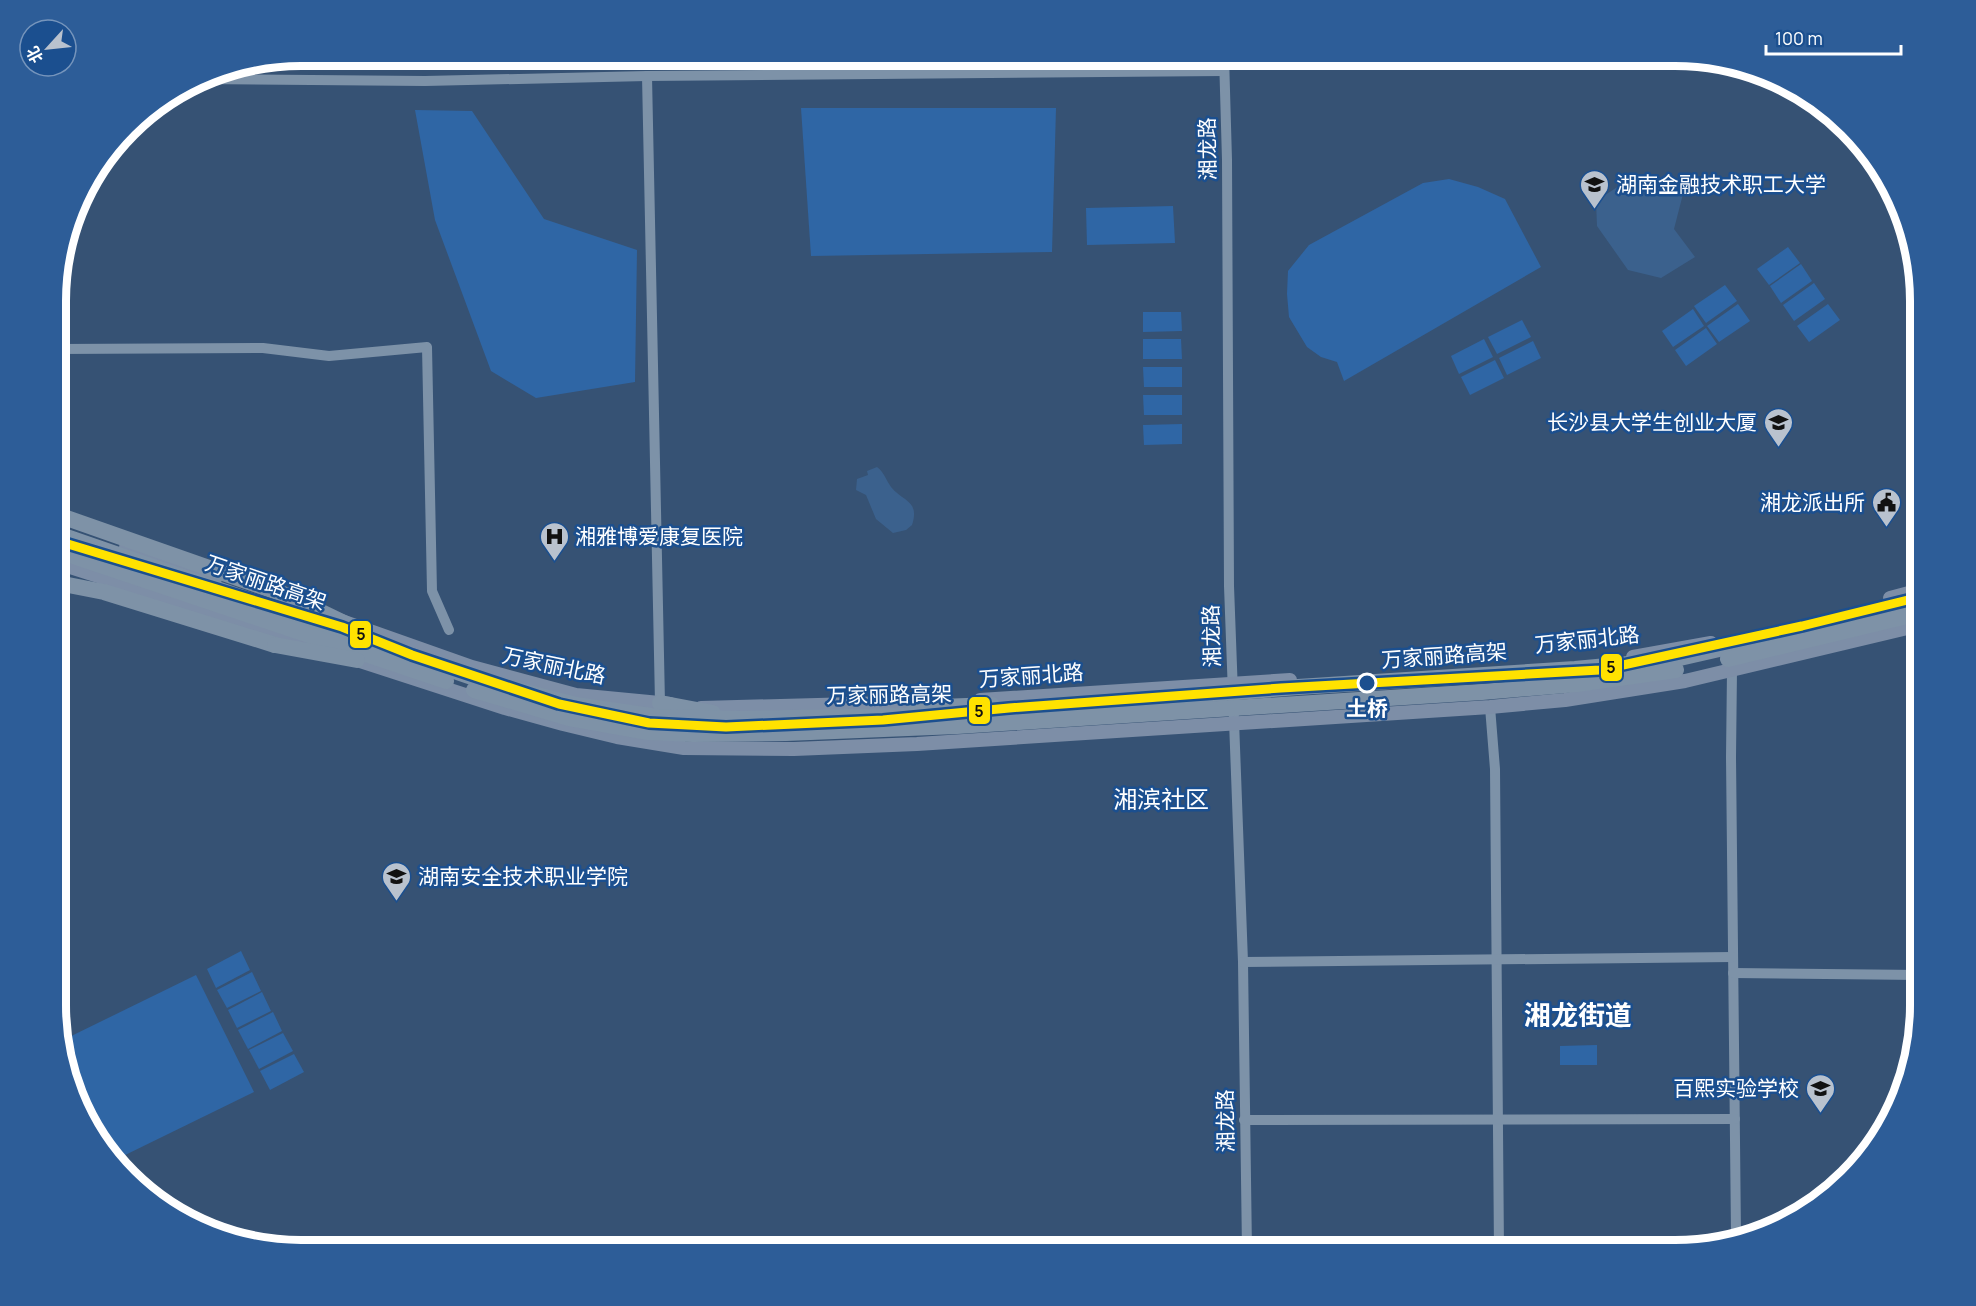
<svg xmlns="http://www.w3.org/2000/svg" width="1976" height="1306" viewBox="0 0 1976 1306" font-family="Manrope,'Noto Sans SC',sans-serif">
<rect width="100%" height="100%" fill="#365274"/>
<g fill="#2f66a5">
<path d="M801 108H1056L1052 252 811 256Z"/>
<path d="M415 110 472 111 544 219 637 250 635 382 536 398 491 371 435 220Z"/>
<path d="M1449 179 1478 187 1505 199 1541 267 1344 381 1337 362 1321 357 1307 347 1289 317 1287 294 1288 271 1309 245 1423 183Z"/>
<path d="M1173 206 1175 243 1087 245 1086 208Z"/>
<path d="M1788 247 1800 263 1769 285 1757 269Z"/>
<path d="M1801 264 1812 281 1781 303 1770 286Z"/>
<path d="M1814 283 1825 299 1794 321 1783 305Z"/>
<path d="M1725 285 1737 301 1706 323 1694 306Z"/>
<path d="M1738 304 1750 321 1719 342 1707 326Z"/>
<path d="M1828 304 1840 320 1809 342 1797 326Z"/>
<path d="M1693 309 1704 326 1673 347 1662 331Z"/>
<path d="M1143 312H1181L1182 331 1143 332Z"/>
<path d="M1522 320 1531 337 1497 354 1488 337Z"/>
<path d="M1706 328 1717 344 1686 366 1675 350Z"/>
<path d="M1143 339H1181L1182 359H1143Z"/>
<path d="M1484 339 1493 357 1459 374 1451 356Z"/>
<path d="M1533 341 1541 358 1507 375 1499 358Z"/>
<path d="M1495 360 1504 378 1470 395 1461 377Z"/>
<path d="M1143 367H1182V387H1144Z"/>
<path d="M1143 395H1182V415H1144Z"/>
<path d="M1182 424V444L1144 445 1143 425Z"/>
<path d="M241 951 250 970 216 988 207 969Z"/>
<path d="M252 972 261 991 227 1008 217 990Z"/>
<path d="M196 975 254 1092 117 1159 89 1128 59 1042Z"/>
<path d="M262 992 271 1011 237 1028 228 1010Z"/>
<path d="M273 1012 282 1031 248 1049 238 1030Z"/>
<path d="M283 1033 293 1051 259 1069 249 1050Z"/>
<path d="M1597 1045V1065H1560V1046Z"/>
<path d="M294 1054 304 1072 270 1090 260 1071Z"/>
</g>
<g fill="#3b618d">
<path d="M1662 180 1683 194 1674 229 1695 257 1661 278 1628 270 1597 226 1596 201 1622 184Z"/>
<path d="M877 467C884 472 886 480 891 487 903 502 920 500 912 525L906 530 893 533 876 519 866 495 856 490 857 479 868 475 867 471Z"/>
</g>
<g fill="none" stroke-linecap="round" stroke-linejoin="round">
<g stroke="#7d92a8" stroke-width="10">
<path d="M1224 56 1227 160 1229 586 1243 962 1247 1250"/>
<path d="M647 76 660 703"/>
<path d="M200 79 425 81 647 76 1224 71"/>
<path d="M58 349 263 348 329 356 427 347 432 591 449 630"/>
<path d="M1732 670 1731 757 1736 1236"/>
<path d="M1490 707 1495 769 1499 1250"/>
<path d="M1243 962 1733 957"/>
<path d="M1733 973 1920 975"/>
<path d="M1244 1120 1735 1119"/>
</g>
<g stroke="#7d8ea7" stroke-width="14">
<path d="M126 547 215 579"/>
<path d="M58 563 315 646"/>
<path d="M1890 598 1920 590"/>
<path d="M339 620 472 667 576 695 670 704"/>
<path d="M348 657 505 708 563 724 617 737 684 748 794 749 917 744 1490 707 1565 700 1685 681 1920 625"/>
<path d="M1633 657 1711 643"/>
<path d="M980 700 1290 680"/>
<path d="M701 708 928 702"/>
</g>
<g stroke="#7e92a7" stroke-width="16">
<path d="M58 515 286 595"/>
<path d="M58 583 104 592 275 645"/>
<path d="M660 703 713 713"/>
<path d="M915 708 992 705"/>
</g>
<g stroke="#7e92a7" stroke-width="16">
<path d="M58 534 486 682 576 705 658 717 741 719 958 715 1298 687 1575 669 1671 660 1772 637 1920 599"/>
<path d="M58 551 446 681"/>
<path d="M286 595 348 625"/>
<path d="M275 645 357 660"/>
<path d="M1728 659 1920 613"/>
<path d="M474 690 569 718 648 732 693 734 786 733 957 726 1482 692 1577 684 1676 670"/>
</g>
<defs>
<path id="metro-1" d="M58 541 342 627 412 655 559 704 649 723 726 727 883 720 1009 708 1281 688 1600 670 1802 626 1920 597"/>
</defs>
<use href="#metro-1" stroke="#1b4f8f" stroke-width="14"/>
<use href="#metro-1" stroke="#ffe200" stroke-width="9"/>
</g>
<defs>
<symbol id="school-pin" viewBox="-11 -11 22 30"><path d="M0 17L-7.5 6A9.5 9.5 0 1 1 7.5 6Z" fill="#b9c2ce" stroke="#1b4f8f"/><path d="M0-5L7-2L0 1L-7-2ZM-4 1L0 2.5L4 1V4Q0 6-4 4Z" fill="#111"/></symbol>
<symbol id="civic-pin" viewBox="-11 -11 22 30"><path d="M0 17L-7.5 6A9.5 9.5 0 1 1 7.5 6Z" fill="#b9c2ce" stroke="#1b4f8f"/><path d="M-.6-6.5H3V-4.5H.6V-3L4-1V1h2V6H-6V1h2V-1L-.6-3ZM-1.2 2.5V6h2.4V2.5Z" fill="#111"/></symbol>
<symbol id="hospital-pin" viewBox="-11 -11 22 30"><path d="M0 17L-7.5 6A9.5 9.5 0 1 1 7.5 6Z" fill="#b9c2ce" stroke="#1b4f8f"/><path d="M-5-5h3v3.5h4V-5h3V5h-3V1.5h-4V5h-3Z" fill="#111"/></symbol>
<symbol id="university-pin" viewBox="-11 -11 22 30"><path d="M0 17L-7.5 6A9.5 9.5 0 1 1 7.5 6Z" fill="#b9c2ce" stroke="#1b4f8f"/><path d="M0-5L7-2L0 1L-7-2ZM-4 1L0 2.5L4 1V4Q0 6-4 4Z" fill="#111"/></symbol>
</defs>
<g fill-rule="evenodd">
<use href="#school-pin" x="1578" y="168" width="33" height="45"/>
<use href="#school-pin" x="1762" y="406" width="33" height="45"/>
<use href="#civic-pin" x="1870" y="486" width="33" height="45"/>
<use href="#hospital-pin" x="538" y="520" width="33" height="45"/>
<use href="#university-pin" x="380" y="860" width="33" height="45"/>
<use href="#school-pin" x="1804" y="1072" width="33" height="45"/>
</g>
<circle fill="#1b4f8f" stroke="#fff" stroke-width="3" cx="1367" cy="683" r="9"/>
<g text-anchor="middle" dominant-baseline="central" stroke-width="5" stroke-linejoin="round" paint-order="stroke">
<g font-size="21" fill="#fff" stroke="#1b4f8f">
<text transform="translate(1207 149) rotate(-91)">湘龙路</text>
<text transform="translate(266 582) rotate(19)">万家丽路高架</text>
<text transform="translate(1211 636) rotate(-92)">湘龙路</text>
<text transform="translate(1587 639) rotate(-6)">万家丽北路</text>
<text transform="translate(1444 655) rotate(-4)">万家丽路高架</text>
<text transform="translate(554 665) rotate(12)">万家丽北路</text>
<text transform="translate(1031 675) rotate(-4)">万家丽北路</text>
<text transform="translate(889 694) rotate(-1)">万家丽路高架</text>
<text transform="translate(1225 1121) rotate(-91)">湘龙路</text>
</g>
<g font-size="21" fill="#fff" stroke="#1b4f8f" text-anchor="start">
<text x="1616" y="184">湖南金融技术职工大学</text>
<text x="1757" y="422" text-anchor="end">长沙县大学生创业大厦</text>
<text x="1865" y="502" text-anchor="end">湘龙派出所</text>
<text x="575" y="536">湘雅博爱康复医院</text>
<text x="418" y="876">湖南安全技术职业学院</text>
<text x="1799" y="1088" text-anchor="end">百熙实验学校</text>
</g>
<g font-size="21" font-weight="bold" fill="#fff" stroke="#1b4f8f">
<text x="1367" y="708">土桥</text>
</g>
<g font-size="24" fill="#fff" stroke="#1b4f8f">
<text x="1161" y="798">湘滨社区</text>
</g>
<g font-size="27" font-weight="bold" fill="#fff" stroke="#1b4f8f">
<text x="1578" y="1014">湘龙街道</text>
</g>
</g>
<path d="M0 0H1976V1306H0ZM301 66H1675A235 235 0 0 1 1910 301V1005A235 235 0 0 1 1675 1240H301A235 235 0 0 1 66 1005V301A235 235 0 0 1 301 66Z" fill="#2d5d98" fill-rule="evenodd"/>
<path fill="none" stroke="#fff" stroke-width="8" d="M301 66H1675A235 235 0 0 1 1910 301V1005A235 235 0 0 1 1675 1240H301A235 235 0 0 1 66 1005V301A235 235 0 0 1 301 66Z"/>
<g stroke="#1b4f8f" stroke-width="2">
<rect x="349" y="620" width="23" height="29" rx="6" fill="#ffe200"/>
<rect x="1600" y="653" width="23" height="29" rx="6" fill="#ffe200"/>
<rect x="968" y="696" width="23" height="29" rx="6" fill="#ffe200"/>
</g>
<g font-size="16" text-anchor="middle" font-weight="bold" fill="#111">
<text x="361" y="640">5</text>
<text x="1611" y="673">5</text>
<text x="979" y="717">5</text>
</g>
<g transform="translate(48 48) rotate(243)"><circle r="28" fill="#1b4f8f" stroke="#7695bc" stroke-width="1.5"/>
<path d="M0-4.5L10 22L0 15L-10 22Z" fill="#b9c2ce"/>
<text y="-9" font-size="16" font-weight="bold" text-anchor="middle" fill="#ffffff">北</text>
</g>
<path d="M1766 45v9h135v-9" fill="none" stroke="#ffffff" stroke-width="3"/>
<text x="1775" y="45" font-size="18" fill="#ffffff" stroke="#1b4f8f" stroke-width="4.5" paint-order="stroke">100 m</text>
</svg>
